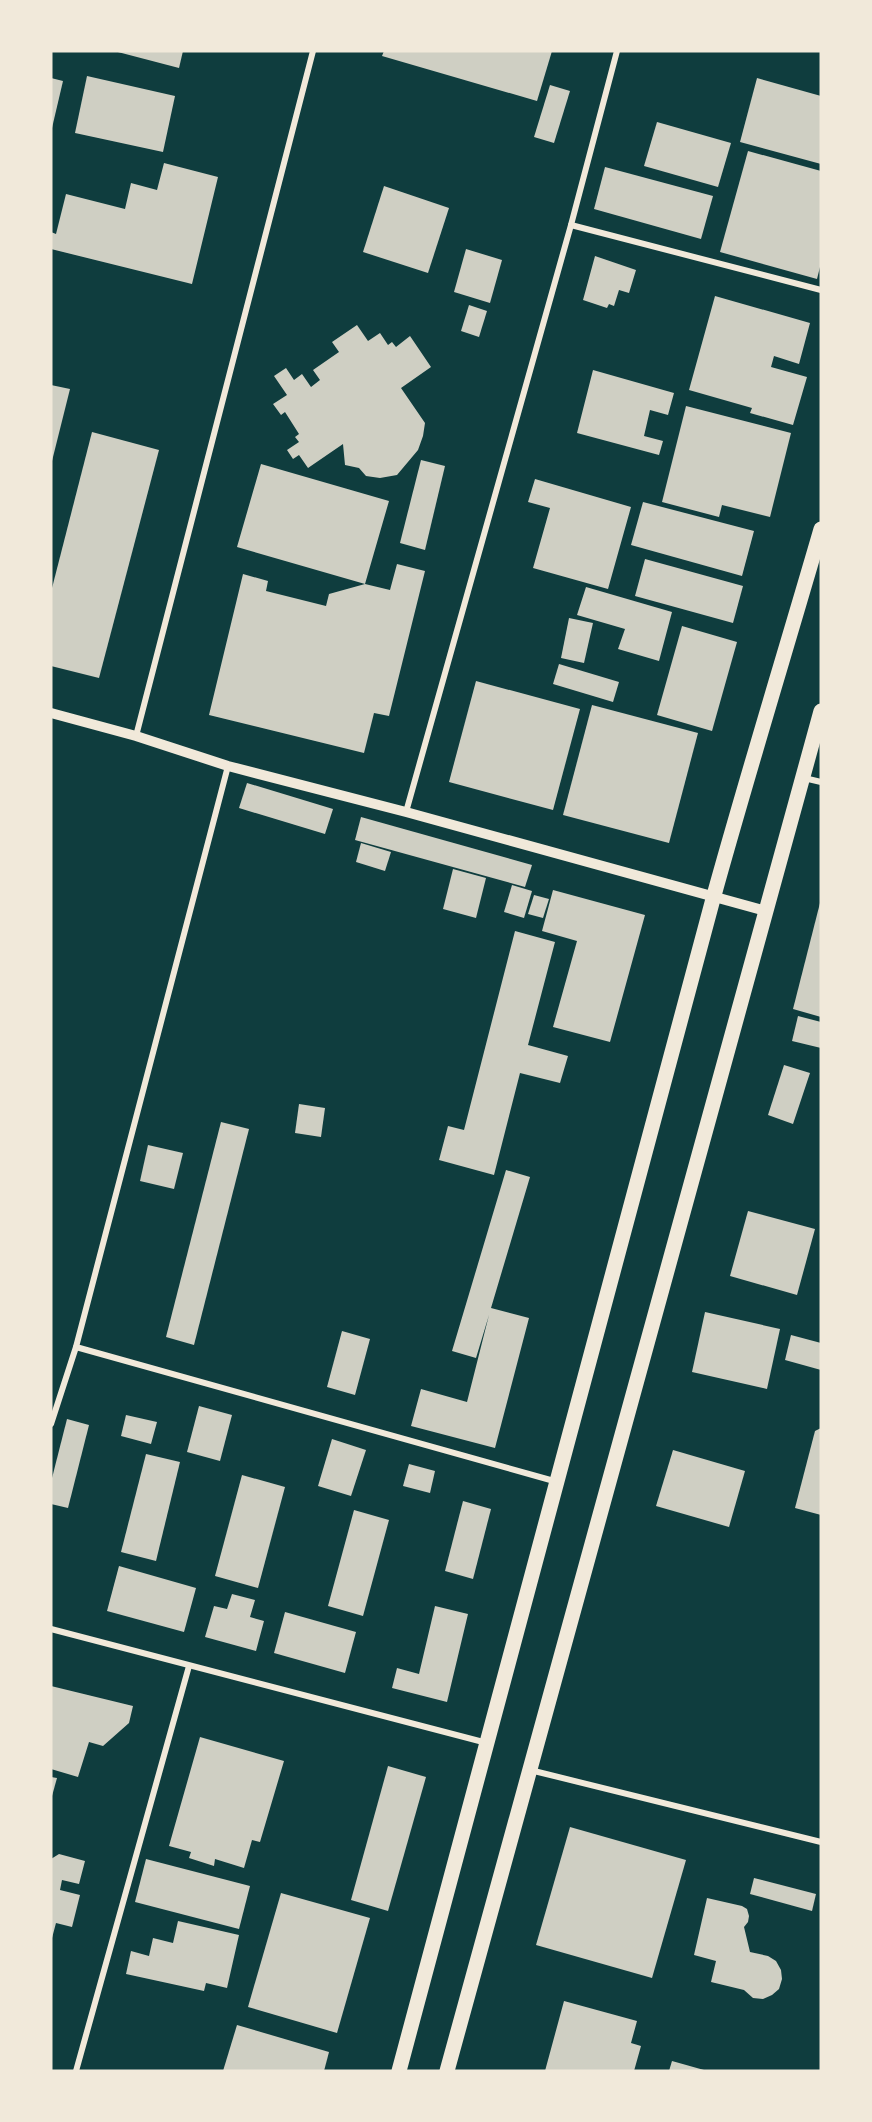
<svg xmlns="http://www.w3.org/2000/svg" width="872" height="2122" viewBox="0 0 872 2122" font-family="'DM Sans',sans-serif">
<rect width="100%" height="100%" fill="#0f3d3e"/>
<g fill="#cfcfc3">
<path d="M114 51H183L179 68Z"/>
<path d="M384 51H552L537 101 382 56Z"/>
<path d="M87 76 175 96 163 152 75 133Z"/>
<path d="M51 78 63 81 52 128H51Z"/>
<path d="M757 78 821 96V164L740 142Z"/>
<path d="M550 85 570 91 554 143 534 137Z"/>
<path d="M657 122 731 143 718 187 644 166Z"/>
<path d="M748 151 821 171V263L817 279 720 252Z"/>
<path d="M164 163 218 177 192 284 51 249V232L56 234 66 194 125 209 131 183 157 190Z"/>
<path d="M605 167 713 196 701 239 594 209Z"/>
<path d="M384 186 449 208 428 273 363 252Z"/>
<path d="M466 249 502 260 490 303 454 292Z"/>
<path d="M595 256 636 270 629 293 619 290 614 306 609 304 607 308 583 300Z"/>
<path d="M715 296 810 323 799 364 774 356 771 367 807 377 793 425 750 413 752 408 689 390Z"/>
<path d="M469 305 487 311 479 337 461 331Z"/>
<path d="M357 325 368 341 380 333 388 345 392 342 396 347 410 336 431 367 401 388 425 423 423 436 418 450 397 475 380 478 366 476 359 468 345 465 343 444 308 468 299 455 293 459 287 450 299 442 295 437 299 434 285 412 281 415 273 404 287 395 274 376 286 368 294 380 302 374 311 387 320 380 313 370 339 352 332 342Z"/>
<path d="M593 370 674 393 668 415 650 410 644 436 663 441 659 455 577 433Z"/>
<path d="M51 385 70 389 52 461H51Z"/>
<path d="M686 406 791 433 770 517 722 505 719 517 662 502Z"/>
<path d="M92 432 159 450 99 678 51 666V592Z"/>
<path d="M421 460 445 466 425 550 400 543Z"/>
<path d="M261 464 389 501 365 584 390 590 397 564 425 571 389 716 374 713 364 753 209 715 243 574 268 581 266 591 326 606 329 594 365 584 237 547Z"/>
<path d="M535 479 631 507 608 589 533 568 550 508 528 502Z"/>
<path d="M643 502 754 531 742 576 631 545Z"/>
<path d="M645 559 743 586 733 623 635 596Z"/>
<path d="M586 587 672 612 659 661 618 649 625 629 577 615Z"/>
<path d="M569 618 593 623 584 663 561 658Z"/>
<path d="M682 626 737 642 712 731 657 715Z"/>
<path d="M559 664 619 682 613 702 553 684Z"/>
<path d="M476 681 580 709 553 810 449 782Z"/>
<path d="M592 705 698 733 669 843 563 815Z"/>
<path d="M247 783 333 809 325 834 239 808Z"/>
<path d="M361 817 532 865 525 887 355 840Z"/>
<path d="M361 843 391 852 385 871 356 862Z"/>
<path d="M453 869 486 878 476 918 443 909Z"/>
<path d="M512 885 532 891 524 918 504 912Z"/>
<path d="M553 890 645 915 610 1042 553 1027 577 941 542 931Z"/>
<path d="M534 895 549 899 543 918 528 914Z"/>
<path d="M820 903H821V1017L793 1009Z"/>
<path d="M515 931 555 942 528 1045 568 1056 560 1083 520 1073 494 1175 439 1160 448 1126 464 1130Z"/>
<path d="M798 1016 821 1022V1048L792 1041Z"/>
<path d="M784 1065 810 1073 793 1124 768 1115Z"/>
<path d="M299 1104 325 1108 321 1137 295 1133Z"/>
<path d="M221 1122 249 1129 194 1345 166 1337Z"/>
<path d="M148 1145 183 1153 174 1189 140 1181Z"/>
<path d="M506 1170 530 1177 491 1308 529 1318 495 1448 411 1426 421 1389 467 1402 489 1315 476 1358 452 1351Z"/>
<path d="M748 1211 815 1229 797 1295 730 1276Z"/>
<path d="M705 1312 780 1329 767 1389 692 1372Z"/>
<path d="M342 1331 370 1339 355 1395 327 1387Z"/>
<path d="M791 1335 821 1343V1370L785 1360Z"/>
<path d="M199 1406 232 1415 220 1461 187 1452Z"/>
<path d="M126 1415 157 1422 151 1444 121 1436Z"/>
<path d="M67 1419 89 1425 68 1508 51 1504V1482Z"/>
<path d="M821 1428V1515L795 1508 815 1431Z"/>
<path d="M332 1439 366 1450 351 1496 318 1486Z"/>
<path d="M673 1450 745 1471 729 1527 656 1506Z"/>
<path d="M146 1454 180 1462 156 1561 121 1552Z"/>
<path d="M409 1464 435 1471 430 1493 403 1486Z"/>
<path d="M242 1475 285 1487 258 1588 215 1576Z"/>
<path d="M463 1501 491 1509 473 1579 445 1571Z"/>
<path d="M354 1510 389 1520 363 1616 328 1606Z"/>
<path d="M119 1566 196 1588 184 1632 107 1611Z"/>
<path d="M232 1594 255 1600 250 1617 264 1621 256 1651 205 1637 214 1606 227 1609Z"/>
<path d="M435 1606 468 1614 447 1702 392 1688 397 1668 419 1674Z"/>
<path d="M285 1612 356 1632 345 1673 274 1653Z"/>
<path d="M51 1686 133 1706 129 1723 103 1746 89 1742 78 1777 51 1769Z"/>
<path d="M200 1737 284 1761 260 1842 252 1840 244 1868 215 1859 214 1866 189 1858 191 1852 169 1846Z"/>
<path d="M388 1766 426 1777 388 1911 351 1900Z"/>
<path d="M51 1777 57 1778 52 1796H51Z"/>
<path d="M570 1827 686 1860 652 1978 536 1945Z"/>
<path d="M59 1854 85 1861 79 1884 62 1880 60 1890 80 1895 72 1927 56 1923 52 1938 51 1859Z"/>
<path d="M146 1859 250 1886 239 1929 135 1902Z"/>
<path d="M754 1878 816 1894 812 1911 750 1894Z"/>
<path d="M281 1893 370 1918 337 2033 248 2007Z"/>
<path d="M707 1898 742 1906 747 1909 749 1916 748 1922 744 1927 750 1952 768 1956 776 1961 781 1970 782 1979 779 1989 772 1995 763 1999 753 1998 744 1990 711 1982 716 1961 694 1955Z"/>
<path d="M178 1921 239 1935 227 1988 206 1983 204 1991 126 1974 131 1951 149 1956 153 1938 173 1943Z"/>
<path d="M564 2001 637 2021 631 2043 641 2046 634 2071H545Z"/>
<path d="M237 2025 329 2052 324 2071H223Z"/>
<path d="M672 2061 704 2070V2071H669Z"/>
</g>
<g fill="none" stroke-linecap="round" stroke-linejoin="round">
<g stroke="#f1e9da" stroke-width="6">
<path d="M571 225 821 290"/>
<path d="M136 736 313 51"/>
<path d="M804 778 821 782"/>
<path d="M406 812 571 225 617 51"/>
<path d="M76 1347 554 1481"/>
<path d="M51 1424 76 1347 228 766"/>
<path d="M51 1629 487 1743"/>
<path d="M530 1770 821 1842"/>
<path d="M76 2071 189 1666"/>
</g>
<path stroke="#f1e9da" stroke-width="10" d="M51 713 136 736 228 766 406 812 766 911"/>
<g stroke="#f1e9da" stroke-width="15">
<path d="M399 2071C505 1681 605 1289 713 899 747 776 785 653 821 529"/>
<path d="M447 2071 821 711"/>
</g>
</g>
<rect width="872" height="2122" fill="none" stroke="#f1e9da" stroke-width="105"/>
</svg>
